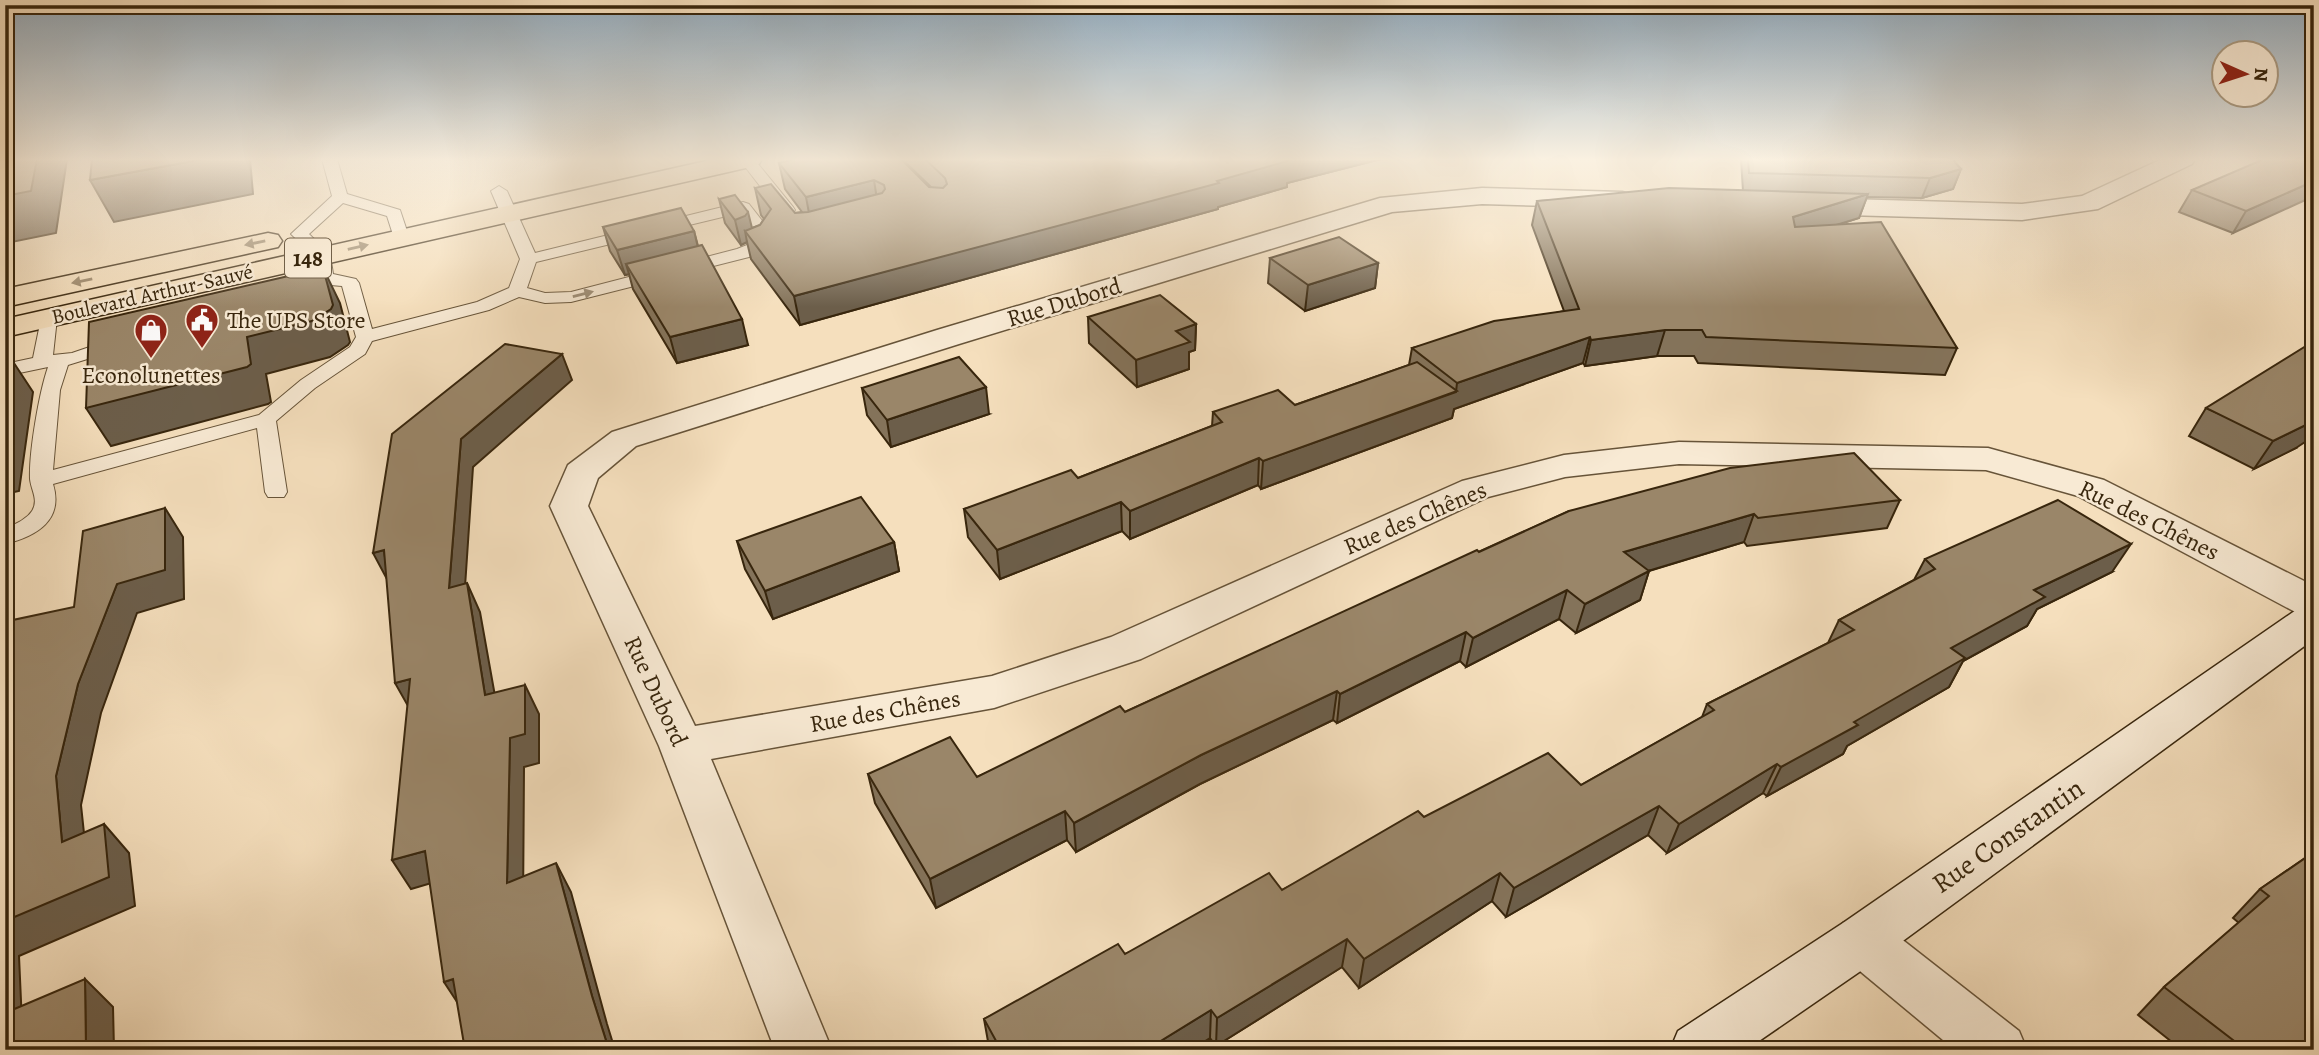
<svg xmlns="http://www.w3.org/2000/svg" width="2319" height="1055" viewBox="0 0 2319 1055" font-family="Alegreya,serif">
<rect width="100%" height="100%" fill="#f5dfbd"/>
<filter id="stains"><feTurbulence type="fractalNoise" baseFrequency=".00286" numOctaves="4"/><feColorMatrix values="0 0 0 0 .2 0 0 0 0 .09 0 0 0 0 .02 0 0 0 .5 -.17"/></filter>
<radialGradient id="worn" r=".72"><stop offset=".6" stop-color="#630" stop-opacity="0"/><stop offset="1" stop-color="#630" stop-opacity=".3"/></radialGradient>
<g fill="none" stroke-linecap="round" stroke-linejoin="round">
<defs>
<g id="lane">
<path d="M322 159H337L347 194 400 210 409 237 401 242 395 241 387 216 343 203 309 234 330 255 333 274 356 279 359 283 372 329 477 302 509 288 520 259 491 191 499 186 507 191 535 253 743 202 749 204 774 236 764 251 749 257 571 302 545 303 519 297 489 310 372 341 365 354 315 388 276 421 287 492 284 497H268L265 492 257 428 53 484C64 520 37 536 5 544V528C14 525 27 519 32 511 39 500 31 490 30 479 29 452 39 393 48 367L5 376V364L33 358 42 314 48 313 57 318 53 355 72 353 116 338 125 344 123 348 68 365 60 390 53 470 259 415 301 380 350 347 356 337 342 286 319 284 314 256 291 234 332 196ZM739 213 757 236 752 243 737 249 571 292 545 293 527 288 536 262Z"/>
<path d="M739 159H754L793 207 795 210 793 213H781Z"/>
</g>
<g id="street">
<path d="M2162 159H2195L2192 164 2098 209 2022 220 1812 214 1802 212 1799 206 1802 200 1812 198 2022 204 2082 196Z"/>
<path d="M1482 188 1622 192 1631 194 1635 200 1631 206 1622 208 1482 204 1392 212 959 344 636 446 598 478 588 506 695 726 992 676 1111 637 1462 481 1564 455 1679 442 1988 448 2104 480 2314 586V618L2299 614 2078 496 1986 470 1679 464 1565 477 1488 497 1141 659 994 708 711 759 832 1050H775L659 746 550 506 568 465 612 432 937 330 1380 198Z"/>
<path d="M1862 916 1881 923 2019 1031 2027 1050H1955L1843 957 1835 940 1843 923Z"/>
</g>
<path id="secondary" d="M2314 604V639L1881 957 1746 1050H1670L1678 1031 1843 923 2299 608Z"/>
<g id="primary">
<path d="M715 159H762L759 164 750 167 5 337V319Z"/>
<path d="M268 233 278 235 282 241 278 247 5 307V289Z"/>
</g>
</defs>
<use href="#lane" stroke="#675439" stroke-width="2"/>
<use href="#street" stroke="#675439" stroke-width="3"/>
<use href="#secondary" stroke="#38260d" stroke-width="3"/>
<use href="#primary" stroke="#38260d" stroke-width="3"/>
<use href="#lane" fill="#f8ead4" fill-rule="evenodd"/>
<use href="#street" fill="#f8ead4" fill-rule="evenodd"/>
<use href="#secondary" fill="#f8ead4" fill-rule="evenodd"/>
<use href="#primary" fill="#f5dfbd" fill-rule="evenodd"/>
</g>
<g fill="#84735a" stroke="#38260d" stroke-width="2">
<path d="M904 159H1381L1287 183V187L1218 207V209L800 325 751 259 747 242 741 245 725 223 719 199 752 228 760 225 764 219 761 215 755 188 795 213 802 212 785 189 779 163 931 187 904 161Z"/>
<path d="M1741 159H1952L1961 169 1953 189 1922 198 1867 197 1859 218 1837 225 1957 348 1945 375 1698 363 1694 356H1657L1585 366 1583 363 1454 409 1452 418 1261 489 1258 485 1130 539 1122 531 1000 579 968 537 964 509 1078 478 1212 426 1213 412 1295 405 1409 365 1412 348 1564 311 1532 225 1537 201 1743 191Z"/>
<path d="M2314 159 2233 233 2179 212 2192 190Z"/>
<path d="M603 227 694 231 698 246 748 345 677 363 633 289 629 274 625 275 610 251Z"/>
<path d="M1270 258 1378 263 1375 288 1305 311 1268 283Z"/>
<path d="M1088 317 1196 324 1195 350 1189 352V369L1137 387 1089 343Z"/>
<path d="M862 388 989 414 891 447 867 415Z"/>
<path d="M2206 408 2296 448 2254 469 2189 436Z"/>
<path d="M1900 500 1887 528 1747 546 1744 542 1649 571 1640 600 1576 633 1559 619 1466 667 1460 661 1337 723 1333 720 1200 784 1076 852 1067 840 936 908 875 803 868 774 977 777 1125 712 1569 511Z"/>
<path d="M737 541 894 542 899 571 773 619 745 569Z"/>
<path d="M1925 559 2112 572 2037 609 2027 626 1963 661 1949 687 1847 746 1843 754 1767 796 1763 793 1667 853 1648 835 1506 917 1492 901 1359 988 1342 967 1216 1046 1210 1038 1191 1050H990L989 1047 984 1019 1125 954 1282 890 1424 817 1581 785 1702 717 1707 704 1828 643 1839 620 1914 580Z"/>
<path d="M2314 852V1050H2182L2138 1015 2164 987 2239 923 2233 918 2260 889Z"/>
</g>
<g fill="#6c5e4a" stroke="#38260d" stroke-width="2">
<path d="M37 159H67L56 233 7 243 5 240V196Z"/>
<path d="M204 159H250L253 194 114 222 90 180Z"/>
<path d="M1283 159H1381L1287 183V187L1218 207V209L800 325 794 296 1217 181Z"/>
<path d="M1961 169 1953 189 1922 198 1930 178Z"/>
<path d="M874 180 878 206 811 224 806 197Z"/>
<path d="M2314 181V196L2233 233 2246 211Z"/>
<path d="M1868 194 1859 218 1784 241 1793 217Z"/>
<path d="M748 212 754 236 745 231 747 242 741 245 735 220Z"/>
<path d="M694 231 700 256 626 264 629 274 625 275 617 250Z"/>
<path d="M1378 263 1375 288 1305 311 1308 285Z"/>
<path d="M323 268 340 303 350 342 348 345 330 357 266 374 271 402 268 404 111 446 86 408 247 337Z"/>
<path d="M742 319 748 345 677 363 670 337Z"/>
<path d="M1196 324 1195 350 1189 352V369L1137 387 1136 360 1176 331Z"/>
<path d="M1665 330 1657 356 1585 366 1591 340Z"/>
<path d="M1590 337 1583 363 1454 409 1452 418 1261 489 1263 461 1456 392 1457 383Z"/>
<path d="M8 354 33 392 19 491 5 494V369Z"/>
<path d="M562 354 572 380 473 467 463 617 449 588 461 439Z"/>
<path d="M986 387 989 414 891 447 887 420Z"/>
<path d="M2314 421V436L2296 448 2254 469 2273 441Z"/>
<path d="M1259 458 1258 485 1130 539V511Z"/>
<path d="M1121 502 1122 531 1000 579 997 550Z"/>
<path d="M165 508 183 537 184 599 137 613 101 713 81 805 88 871 62 842 56 776 78 684 117 584Z"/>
<path d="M1754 514 1744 542 1615 581 1624 552Z"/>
<path d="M894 542 899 571 773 619 765 591Z"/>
<path d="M2131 544 2112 572 2037 609 2027 626 1963 661 1949 687 1847 746 1843 754 1767 796 1781 767 1854 722 1951 648 2034 590Z"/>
<path d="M384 550 388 581 373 553Z"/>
<path d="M1649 571 1640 600 1576 633 1585 604Z"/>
<path d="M467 583 480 612 500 724 485 695Z"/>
<path d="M1567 590 1559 619 1466 667 1473 638Z"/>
<path d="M1466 632 1460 661 1337 723 1340 694Z"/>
<path d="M410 679 412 713 395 683Z"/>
<path d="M525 685 539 714V763L524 767 523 912 507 883 510 738Z"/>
<path d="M1337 691 1333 720 1200 784 1076 852 1074 823 1201 755Z"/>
<path d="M1777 764 1763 793 1667 853 1679 824Z"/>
<path d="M1659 806 1648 835 1506 917 1514 888Z"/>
<path d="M1065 811 1067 840 936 908 930 879Z"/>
<path d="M104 824 129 853 135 906 19 956 23 1046 5 1031V921Z"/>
<path d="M425 851 442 880 411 889 392 860Z"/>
<path d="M556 863 571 892 607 1024 615 1050H609L592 996Z"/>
<path d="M1500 873 1492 901 1359 988 1364 959Z"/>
<path d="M1347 939 1342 967 1216 1046 1217 1018Z"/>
<path d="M85 979 113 1007 114 1050H86Z"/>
<path d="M453 979 463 1011 444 982Z"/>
<path d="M1211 1010 1210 1038 1191 1050H1146Z"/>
</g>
<g fill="#9a8669" stroke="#38260d" stroke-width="2">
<path d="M5 159H37L31 191 5 196Z"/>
<path d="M92 159H204L90 180Z"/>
<path d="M794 159H901L929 187 943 188 947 184 945 178 925 159H1285L1288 161 1217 181 1219 183 794 296 745 231 760 225 771 209 755 188 771 184 795 213 808 212 882 193 885 189 884 185 874 180 806 197 779 163Z"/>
<path d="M1748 159H1952L1961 169 1930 178 1749 173Z"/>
<path d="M2264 159H2314V181L2246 211 2192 190Z"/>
<path d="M1669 188 1868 194 1793 217 1795 227 1881 222 1957 348 1706 337 1702 330H1665L1591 340 1590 337 1457 383 1412 348 1494 321 1579 309 1537 201Z"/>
<path d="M735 195 748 212 745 216 735 220 719 199Z"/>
<path d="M681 208 694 231 617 250 603 227Z"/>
<path d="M1339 237 1378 263 1308 285 1270 258Z"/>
<path d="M702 245 742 319 670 337 626 264Z"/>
<path d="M323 268 333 305 331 309 312 321 247 337 251 364 247 367 86 408 89 322Z"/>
<path d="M1160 295 1196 324 1176 331 1190 342 1136 360 1088 317Z"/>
<path d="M2314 341V421L2273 441 2206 408Z"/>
<path d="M505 344 562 354 461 439 449 588 467 583 485 695 525 685V734L510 738 507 883 556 863 592 996 609 1050H465L453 979 444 982 425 851 392 860 410 679 395 683 384 550 373 553 392 434Z"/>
<path d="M8 354 5 369V355Z"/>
<path d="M959 357 986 387 887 420 862 388Z"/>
<path d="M1417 362 1457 391 1263 461 1259 458 1130 511 1121 502 997 550 964 509 1071 470 1078 478 1222 422 1213 412 1278 390 1295 405Z"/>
<path d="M1854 453 1900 500 1758 518 1754 514 1624 552 1649 571 1585 604 1567 590 1473 638 1466 632 1340 694 1337 691 1201 755 1074 823 1065 811 930 879 868 774 950 737 977 777 1120 706 1125 712 1477 550 1479 552 1569 511 1730 468Z"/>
<path d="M861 497 894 542 765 591 737 541Z"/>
<path d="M2058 500 2131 544 2034 590 2045 597 1951 648 1965 658 1854 722 1858 725 1781 767 1777 764 1679 824 1659 806 1514 888 1500 873 1364 959 1347 939 1217 1018 1211 1010 1146 1050H1001L984 1019 1118 944 1125 954 1269 873 1282 890 1418 811 1424 817 1548 753 1581 785 1714 710 1707 704 1854 630 1839 620 1935 569 1925 559Z"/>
<path d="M165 508V570L117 584 78 684 56 776 62 842 104 824 109 877 5 921V636L13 620 74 607 83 531Z"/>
<path d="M2314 852V1050H2246L2164 987 2269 896 2260 889Z"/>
<path d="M85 979 86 1050H5V1013Z"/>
</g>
<defs><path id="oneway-solid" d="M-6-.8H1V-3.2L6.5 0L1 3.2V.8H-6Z" transform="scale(1.75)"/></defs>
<g fill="#968265">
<use href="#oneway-solid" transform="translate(255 243) rotate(168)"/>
<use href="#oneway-solid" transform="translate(358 247) rotate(-13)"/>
<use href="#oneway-solid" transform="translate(82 281) rotate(168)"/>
</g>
<use fill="#988870" href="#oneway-solid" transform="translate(583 294) rotate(-14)"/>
<linearGradient id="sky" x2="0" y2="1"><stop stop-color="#93acbf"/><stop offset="0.52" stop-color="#faf1e1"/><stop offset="1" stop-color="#faf1e1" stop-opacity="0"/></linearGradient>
<rect width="2319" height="307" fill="url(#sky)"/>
<defs>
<symbol id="civic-pin" viewBox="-11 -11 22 30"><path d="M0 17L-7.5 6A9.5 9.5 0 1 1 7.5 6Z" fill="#8f2418" stroke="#f8ead4"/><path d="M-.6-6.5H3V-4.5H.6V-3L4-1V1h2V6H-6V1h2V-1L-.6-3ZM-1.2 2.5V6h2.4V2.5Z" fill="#fff"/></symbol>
<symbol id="shop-pin" viewBox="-11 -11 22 30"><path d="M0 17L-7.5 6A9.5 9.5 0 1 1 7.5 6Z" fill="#8f2418" stroke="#f8ead4"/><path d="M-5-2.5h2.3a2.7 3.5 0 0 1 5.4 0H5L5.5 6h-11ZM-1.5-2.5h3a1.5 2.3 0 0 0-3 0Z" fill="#fff"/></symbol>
</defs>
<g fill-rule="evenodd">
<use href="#civic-pin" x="183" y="301" width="38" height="52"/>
<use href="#shop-pin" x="132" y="311" width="38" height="52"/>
</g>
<g text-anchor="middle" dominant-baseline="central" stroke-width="5" stroke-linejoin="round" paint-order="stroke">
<g font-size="21" fill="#38260d" stroke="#f8ead4">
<text transform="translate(152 294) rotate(-13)">Boulevard Arthur-Sauvé</text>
</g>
<rect fill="#f8ead4" stroke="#726149" stroke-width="2" x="285" y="238.5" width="46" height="39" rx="5"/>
<g font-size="23" font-weight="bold" fill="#38260d">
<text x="308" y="258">148</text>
</g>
<g font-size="24" fill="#38260d" stroke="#f8ead4">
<text transform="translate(1064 302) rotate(-17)">Rue Dubord</text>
<text transform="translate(1415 518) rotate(-23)">Rue des Chênes</text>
<text transform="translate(2149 520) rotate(26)">Rue des Chênes</text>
<text transform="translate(656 691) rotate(65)">Rue Dubord</text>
<text transform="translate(885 711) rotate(-10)">Rue des Chênes</text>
</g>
<g font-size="24" fill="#38260d" stroke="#f8ead4" text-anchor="start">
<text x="227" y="320">The UPS Store</text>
<text x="151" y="375" text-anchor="middle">Econolunettes</text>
</g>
<g font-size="28" fill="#38260d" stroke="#f8ead4">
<text transform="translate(2008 836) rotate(-35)">Rue Constantin</text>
</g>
</g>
<rect width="2319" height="1055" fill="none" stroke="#f5dfbd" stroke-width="28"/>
<rect x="7" y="7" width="2305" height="1041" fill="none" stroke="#38260d" stroke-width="3.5"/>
<rect x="14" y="14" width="2291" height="1027" fill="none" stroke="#38260d" stroke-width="2"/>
<g transform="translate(2245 74) rotate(93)"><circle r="33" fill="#f8ead4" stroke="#ab9c84" stroke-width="2"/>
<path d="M0-5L12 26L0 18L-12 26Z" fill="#8f2418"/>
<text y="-10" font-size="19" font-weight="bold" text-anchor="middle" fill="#38260d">N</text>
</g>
<rect width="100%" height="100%" filter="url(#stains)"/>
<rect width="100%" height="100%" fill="url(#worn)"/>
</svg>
